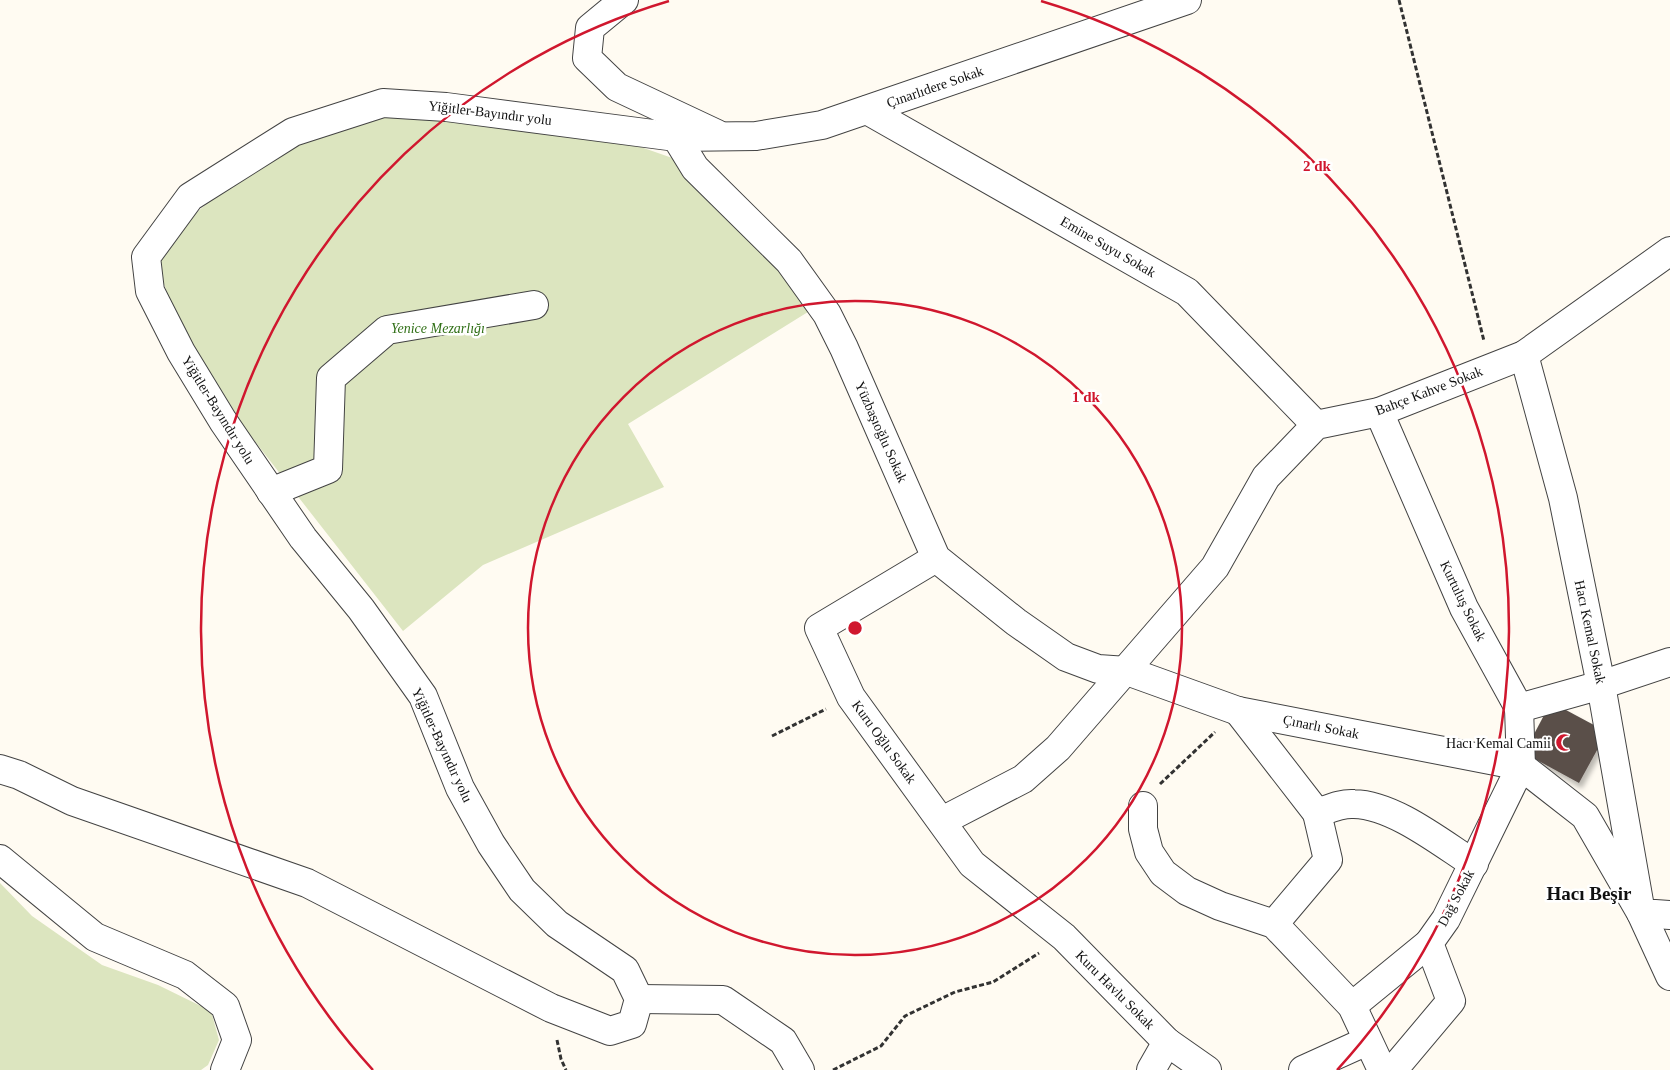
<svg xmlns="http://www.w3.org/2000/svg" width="1670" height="1070" viewBox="0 0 1670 1070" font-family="'Times New Roman',serif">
<defs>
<filter id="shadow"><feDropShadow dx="3" dy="5.5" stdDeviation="2.5" flood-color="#0004"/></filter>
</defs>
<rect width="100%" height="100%" fill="#fffbf2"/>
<g fill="#dce5bf">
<path d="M376 110 615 138 678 160 824 302 628 424 664 487 483 565 403 631 246 430 176 317 157 265 179 228 245 170 300 136Z"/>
<path d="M0 883 32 916 102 965 158 985 211 1011 219 1040 208 1065 201 1070H0Z"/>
</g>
<path fill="#5a4f4a" filter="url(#shadow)" d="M1551 702 1607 732 1579 783 1524 753Z"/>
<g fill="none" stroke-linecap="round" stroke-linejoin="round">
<defs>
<g id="minor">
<path d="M624 0 590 28 587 58 617 87 717 134"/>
<path d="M867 110 1187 292 1316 425"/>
<path d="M676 137 695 168 789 261 827 314 844 348 936 558 1016 622 1066 657 1098 669 1127 671 1238 711 1521 766 1585 816 1641 913 1670 976"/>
<path d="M1524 355 1563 498 1601 685 1641 913 1670 915"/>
<path d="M1379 412 1464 608 1519 708 1601 685 1670 662"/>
<path d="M271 492 328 469 331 378 387 330 534 305"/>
<path d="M936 558 819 628 851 697 972 864 1064 937 1167 1042 1207 1070"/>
<path d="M1238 711 1317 813"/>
<path d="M0 769 19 775 72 801 307 883 551 1008 610 1031 632 1024 639 999 625 970 557 924 522 890 491 844 460 788 423 696 361 609 303 538 223 421 181 352 150 291 146 257 190 197 293 132 383 103 446 107 676 137 756 136 822 125 1187 0"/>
<path d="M1143 806V829L1149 852 1163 873 1187 891 1220 906 1274 924 1352 1006 1382 1070"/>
<path d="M942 821 1023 779 1058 748 1215 567 1266 477 1316 425 1379 412 1524 355 1670 251"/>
<path d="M0 859 95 937 185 975 225 1006 237 1040 225 1070"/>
<path d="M1274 924 1328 860 1317 813C1329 809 1341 803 1354 804 1394 805 1441 843 1474 864"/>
<path d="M639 999 723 1000 783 1041 800 1070"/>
<path d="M1352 1006 1429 943"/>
<path d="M1151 1070 1167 1042"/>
<path d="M1303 1070 1367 1041"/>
<path d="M1393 1070 1451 1001 1429 943 1446 919 1521 766 1519 708"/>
</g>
</defs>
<use href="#minor" stroke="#434343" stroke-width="30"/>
<g stroke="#323232" stroke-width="3" stroke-dasharray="5 2.5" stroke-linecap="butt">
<path d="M1399 0 1484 341"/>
<path d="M772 736 826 709"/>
<path d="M1160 784 1215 732"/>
<path d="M557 1040 561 1059 566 1070"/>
<path d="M833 1070 881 1046 905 1016 955 992 993 982 1039 953"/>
</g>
<use href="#minor" stroke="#fff" stroke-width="28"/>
</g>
<g fill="none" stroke="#d0172e" stroke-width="2.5">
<circle cx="855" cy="628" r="327"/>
<path d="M373 1070A654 654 0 0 1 669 1M1041 1A654 654 0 0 1 1337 1070"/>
</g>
<defs>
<symbol id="mosque-bare" viewBox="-9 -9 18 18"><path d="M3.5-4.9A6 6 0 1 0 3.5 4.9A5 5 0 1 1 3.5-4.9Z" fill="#d0172e" stroke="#fff" stroke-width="2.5" paint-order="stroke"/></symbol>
</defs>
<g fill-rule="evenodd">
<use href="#mosque-bare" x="1552" y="730" width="25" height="25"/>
</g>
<g text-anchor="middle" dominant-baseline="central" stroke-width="5" stroke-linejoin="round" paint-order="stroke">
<g font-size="14" fill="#101010" stroke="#fff">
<text transform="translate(935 87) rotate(-19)">Çınarlıdere Sokak</text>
<text transform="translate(490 113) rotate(7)">Yiğitler-Bayındır yolu</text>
<text transform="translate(1108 247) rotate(30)">Emine Suyu Sokak</text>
<text transform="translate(1429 391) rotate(-21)">Bahçe Kahve Sokak</text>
<text transform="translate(218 410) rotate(58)">Yiğitler-Bayındır yolu</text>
<text transform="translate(881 432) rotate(66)">Yüzbaşıoğlu Sokak</text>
<text transform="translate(1463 601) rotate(64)">Kurtuluş Sokak</text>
<text transform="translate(1590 632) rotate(78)">Hacı Kemal Sokak</text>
<text transform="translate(1321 727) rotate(11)">Çınarlı Sokak</text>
<text transform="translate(884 742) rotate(54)">Kuru Oğlu Sokak</text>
<text transform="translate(442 745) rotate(65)">Yiğitler-Bayındır yolu</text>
<text transform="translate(1456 898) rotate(-62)">Dağ Sokak</text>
<text transform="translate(1115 990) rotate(45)">Kuru Havlu Sokak</text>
</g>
<g font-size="14" font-style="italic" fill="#317017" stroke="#fff">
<text x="438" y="328">Yenice Mezarlığı</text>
</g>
<g font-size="14" fill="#101010" stroke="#fff" text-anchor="end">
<text x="1551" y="743">Hacı Kemal Camii</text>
</g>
<g font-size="19" font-weight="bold" fill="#101010" stroke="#fff">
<text x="1589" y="893">Hacı Beşir</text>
</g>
</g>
<circle cx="855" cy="628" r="8" fill="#d0172e" stroke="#fff" stroke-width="2.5"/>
<g font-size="15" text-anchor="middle" font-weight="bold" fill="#d0172e" stroke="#fff" stroke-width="5" stroke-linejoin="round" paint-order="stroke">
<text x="1317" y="171">2 dk</text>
<text x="1086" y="402">1 dk</text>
</g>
</svg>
